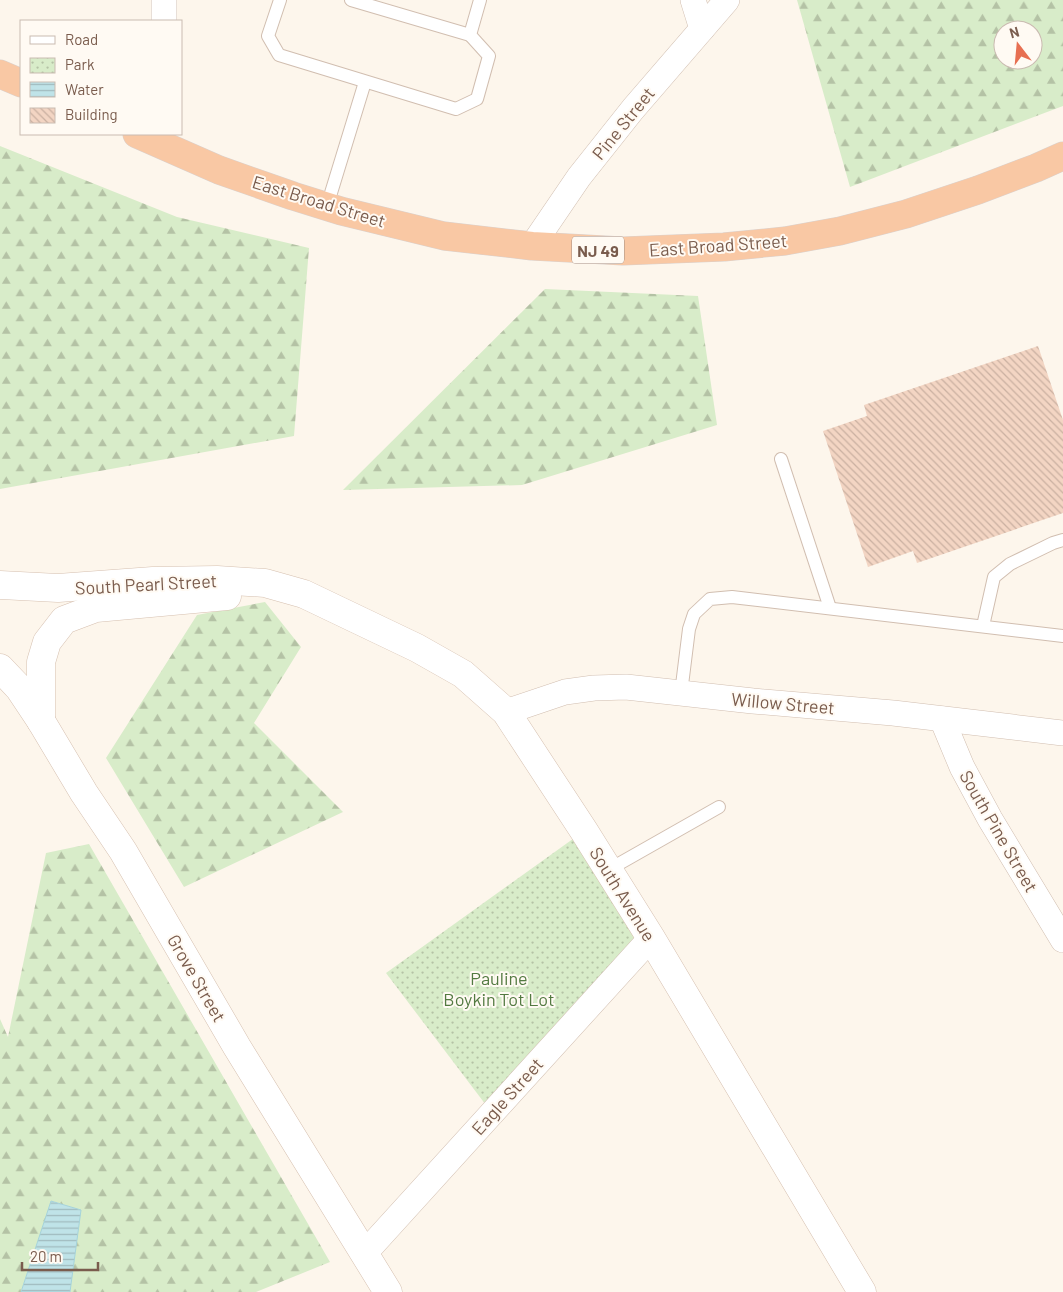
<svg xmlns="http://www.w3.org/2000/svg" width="1063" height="1292" viewBox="0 0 1063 1292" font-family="Barlow,sans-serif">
<defs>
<pattern id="forest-firs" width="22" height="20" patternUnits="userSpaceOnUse" patternTransform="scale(1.25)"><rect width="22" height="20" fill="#d8ecc9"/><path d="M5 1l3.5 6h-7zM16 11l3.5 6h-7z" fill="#b4c2a5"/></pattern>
<pattern id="park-dots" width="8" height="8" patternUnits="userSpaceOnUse" patternTransform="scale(1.25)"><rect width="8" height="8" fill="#d8ecc9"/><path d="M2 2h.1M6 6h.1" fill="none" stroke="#b4c2a5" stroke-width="1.8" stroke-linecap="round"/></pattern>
<pattern id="water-rules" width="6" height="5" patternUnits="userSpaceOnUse" patternTransform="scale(1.25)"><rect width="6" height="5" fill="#bfe3e8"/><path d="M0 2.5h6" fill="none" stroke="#a0bbbe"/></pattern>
<pattern id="building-back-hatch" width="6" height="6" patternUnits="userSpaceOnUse" patternTransform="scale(1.25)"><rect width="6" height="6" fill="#f3d5c3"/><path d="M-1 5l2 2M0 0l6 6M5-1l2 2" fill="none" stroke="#cab0a1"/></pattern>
</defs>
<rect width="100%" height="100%" fill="#fdf6ec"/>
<g fill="url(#forest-firs)" fill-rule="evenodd">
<path d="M797 0H1063V106L850 187ZM1003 30H1033V60H1003Z"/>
<path d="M0 146 177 217 309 248 294 436 0 489Z"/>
<path d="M545 289 698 296 717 425 522 485 343 490Z"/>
<path d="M265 602 301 647 254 723 343 812 184 887 106 758 197 615Z"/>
<path d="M89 844 330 1262 256 1292H70L80 1210 52 1201 21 1292H0V1019L8 1037 46 853Z"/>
</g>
<path fill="url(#park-dots)" d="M584 831 651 938 492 1113 386 973Z"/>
<path fill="url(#water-rules)" stroke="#a5d3da" d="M51 1201 81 1210 70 1292H21Z"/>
<path fill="url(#building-back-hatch)" d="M1038 346 1063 420V513L917 563 913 551 868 567 823 431 867 416 864 405Z"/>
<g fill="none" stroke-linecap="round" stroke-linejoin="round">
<defs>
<g id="service">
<path d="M280 0 268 36 279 55 456 109 477 99 489 56 470 35 480 0"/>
<path d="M351 0 470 35"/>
<path d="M327 206 365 82"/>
<path d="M781 459 830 608"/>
<path d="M983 626 994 577 1010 564 1053 543 1063 540"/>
<path d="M681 693 689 629 694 614 710 599 732 597 1063 636"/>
<path d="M608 870 719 807"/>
</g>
<g id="minor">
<path d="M693 0 702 29"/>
<path d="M164 21V0"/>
<path d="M532 246 579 177 633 109 727 0"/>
<path d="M506 712 565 692 594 688 626 687 753 701 893 713 1063 733"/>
<path d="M942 719 962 767 990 819 1063 940"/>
<path d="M364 1254 651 938"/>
</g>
<g id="secondary">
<path d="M0 585 58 588 153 581 217 580 265 583 304 594 417 648 463 674 506 712 584 831 651 938 862 1292"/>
<path d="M0 668 19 688 41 721 84 793 123 851 237 1047 388 1292"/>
<path d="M41 721V662L47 642 64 620 96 608 227 596"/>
</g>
<g id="trunk">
<path d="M0 74 21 83"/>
<path d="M137 134 219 170 293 196 341 211 444 236 532 246 623 251 724 247 785 241 840 231 906 214 978 190 1036 168 1063 156"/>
</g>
</defs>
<use href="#service" stroke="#d1beb0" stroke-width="14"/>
<use href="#minor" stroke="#d1beb0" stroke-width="26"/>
<use href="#secondary" stroke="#d6c0b0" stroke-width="29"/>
<use href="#trunk" stroke="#dad1cd" stroke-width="29"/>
<use href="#service" stroke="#fff" stroke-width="12"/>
<use href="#minor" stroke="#fff" stroke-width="25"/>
<use href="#secondary" stroke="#fff" stroke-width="28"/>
<use href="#trunk" stroke="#f9c8a4" stroke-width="28"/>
</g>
<g text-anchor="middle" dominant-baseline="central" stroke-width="4" stroke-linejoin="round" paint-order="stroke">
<rect fill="#fffaf3" stroke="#a28b7f" stroke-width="1" x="572" y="236.5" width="52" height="27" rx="4"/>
<g font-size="16" font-weight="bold" fill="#7a5c4d">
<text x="598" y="250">NJ 49</text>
</g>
<g font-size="18" fill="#7a5c4d" stroke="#fffaf3">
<text transform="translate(623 123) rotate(-51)">Pine Street</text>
<text transform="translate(319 201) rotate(17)">East Broad Street</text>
<text transform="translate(718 245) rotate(-4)">East Broad Street</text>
<text transform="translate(146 584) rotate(-3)">South Pearl Street</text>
<text transform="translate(783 703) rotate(5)">Willow Street</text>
<text transform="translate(999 831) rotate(60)">South Pine Street</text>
<text transform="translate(623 894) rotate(58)">South Avenue</text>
<text transform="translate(197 978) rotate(60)">Grove Street</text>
<text transform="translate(507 1096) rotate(-48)">Eagle Street</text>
</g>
<g font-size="18" fill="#537a41" stroke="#fffaf3">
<text x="499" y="978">Pauline<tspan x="499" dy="21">Boykin Tot Lot</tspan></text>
</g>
</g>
<rect x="20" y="20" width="162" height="115" fill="#fffaf3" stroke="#cabbb1"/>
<rect x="30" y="36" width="25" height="8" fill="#ffffff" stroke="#cabbb1"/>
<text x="65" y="45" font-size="15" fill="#7a5c4d">Road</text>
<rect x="30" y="58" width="25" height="15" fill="url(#park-dots)" stroke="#cabbb1"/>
<text x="65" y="70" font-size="15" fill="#7a5c4d">Park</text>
<rect x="30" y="82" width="25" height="15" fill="url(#water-rules)" stroke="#cabbb1"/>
<text x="65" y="95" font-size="15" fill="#7a5c4d">Water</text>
<rect x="30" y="108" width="25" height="15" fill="url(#building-back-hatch)" stroke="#cabbb1"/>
<text x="65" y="120" font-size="15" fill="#7a5c4d">Building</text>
<g transform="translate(1018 45) rotate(344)"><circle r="24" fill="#fffaf3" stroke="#cabbb1"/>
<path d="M0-4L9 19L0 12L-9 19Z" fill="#e76f51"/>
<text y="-8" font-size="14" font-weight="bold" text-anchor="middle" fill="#7a5c4d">N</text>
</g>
<path d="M22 1262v8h76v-8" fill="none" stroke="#7a5c4d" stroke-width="2.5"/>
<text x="30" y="1262" font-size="15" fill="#7a5c4d" stroke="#fffaf3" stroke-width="4" paint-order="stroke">20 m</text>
</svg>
